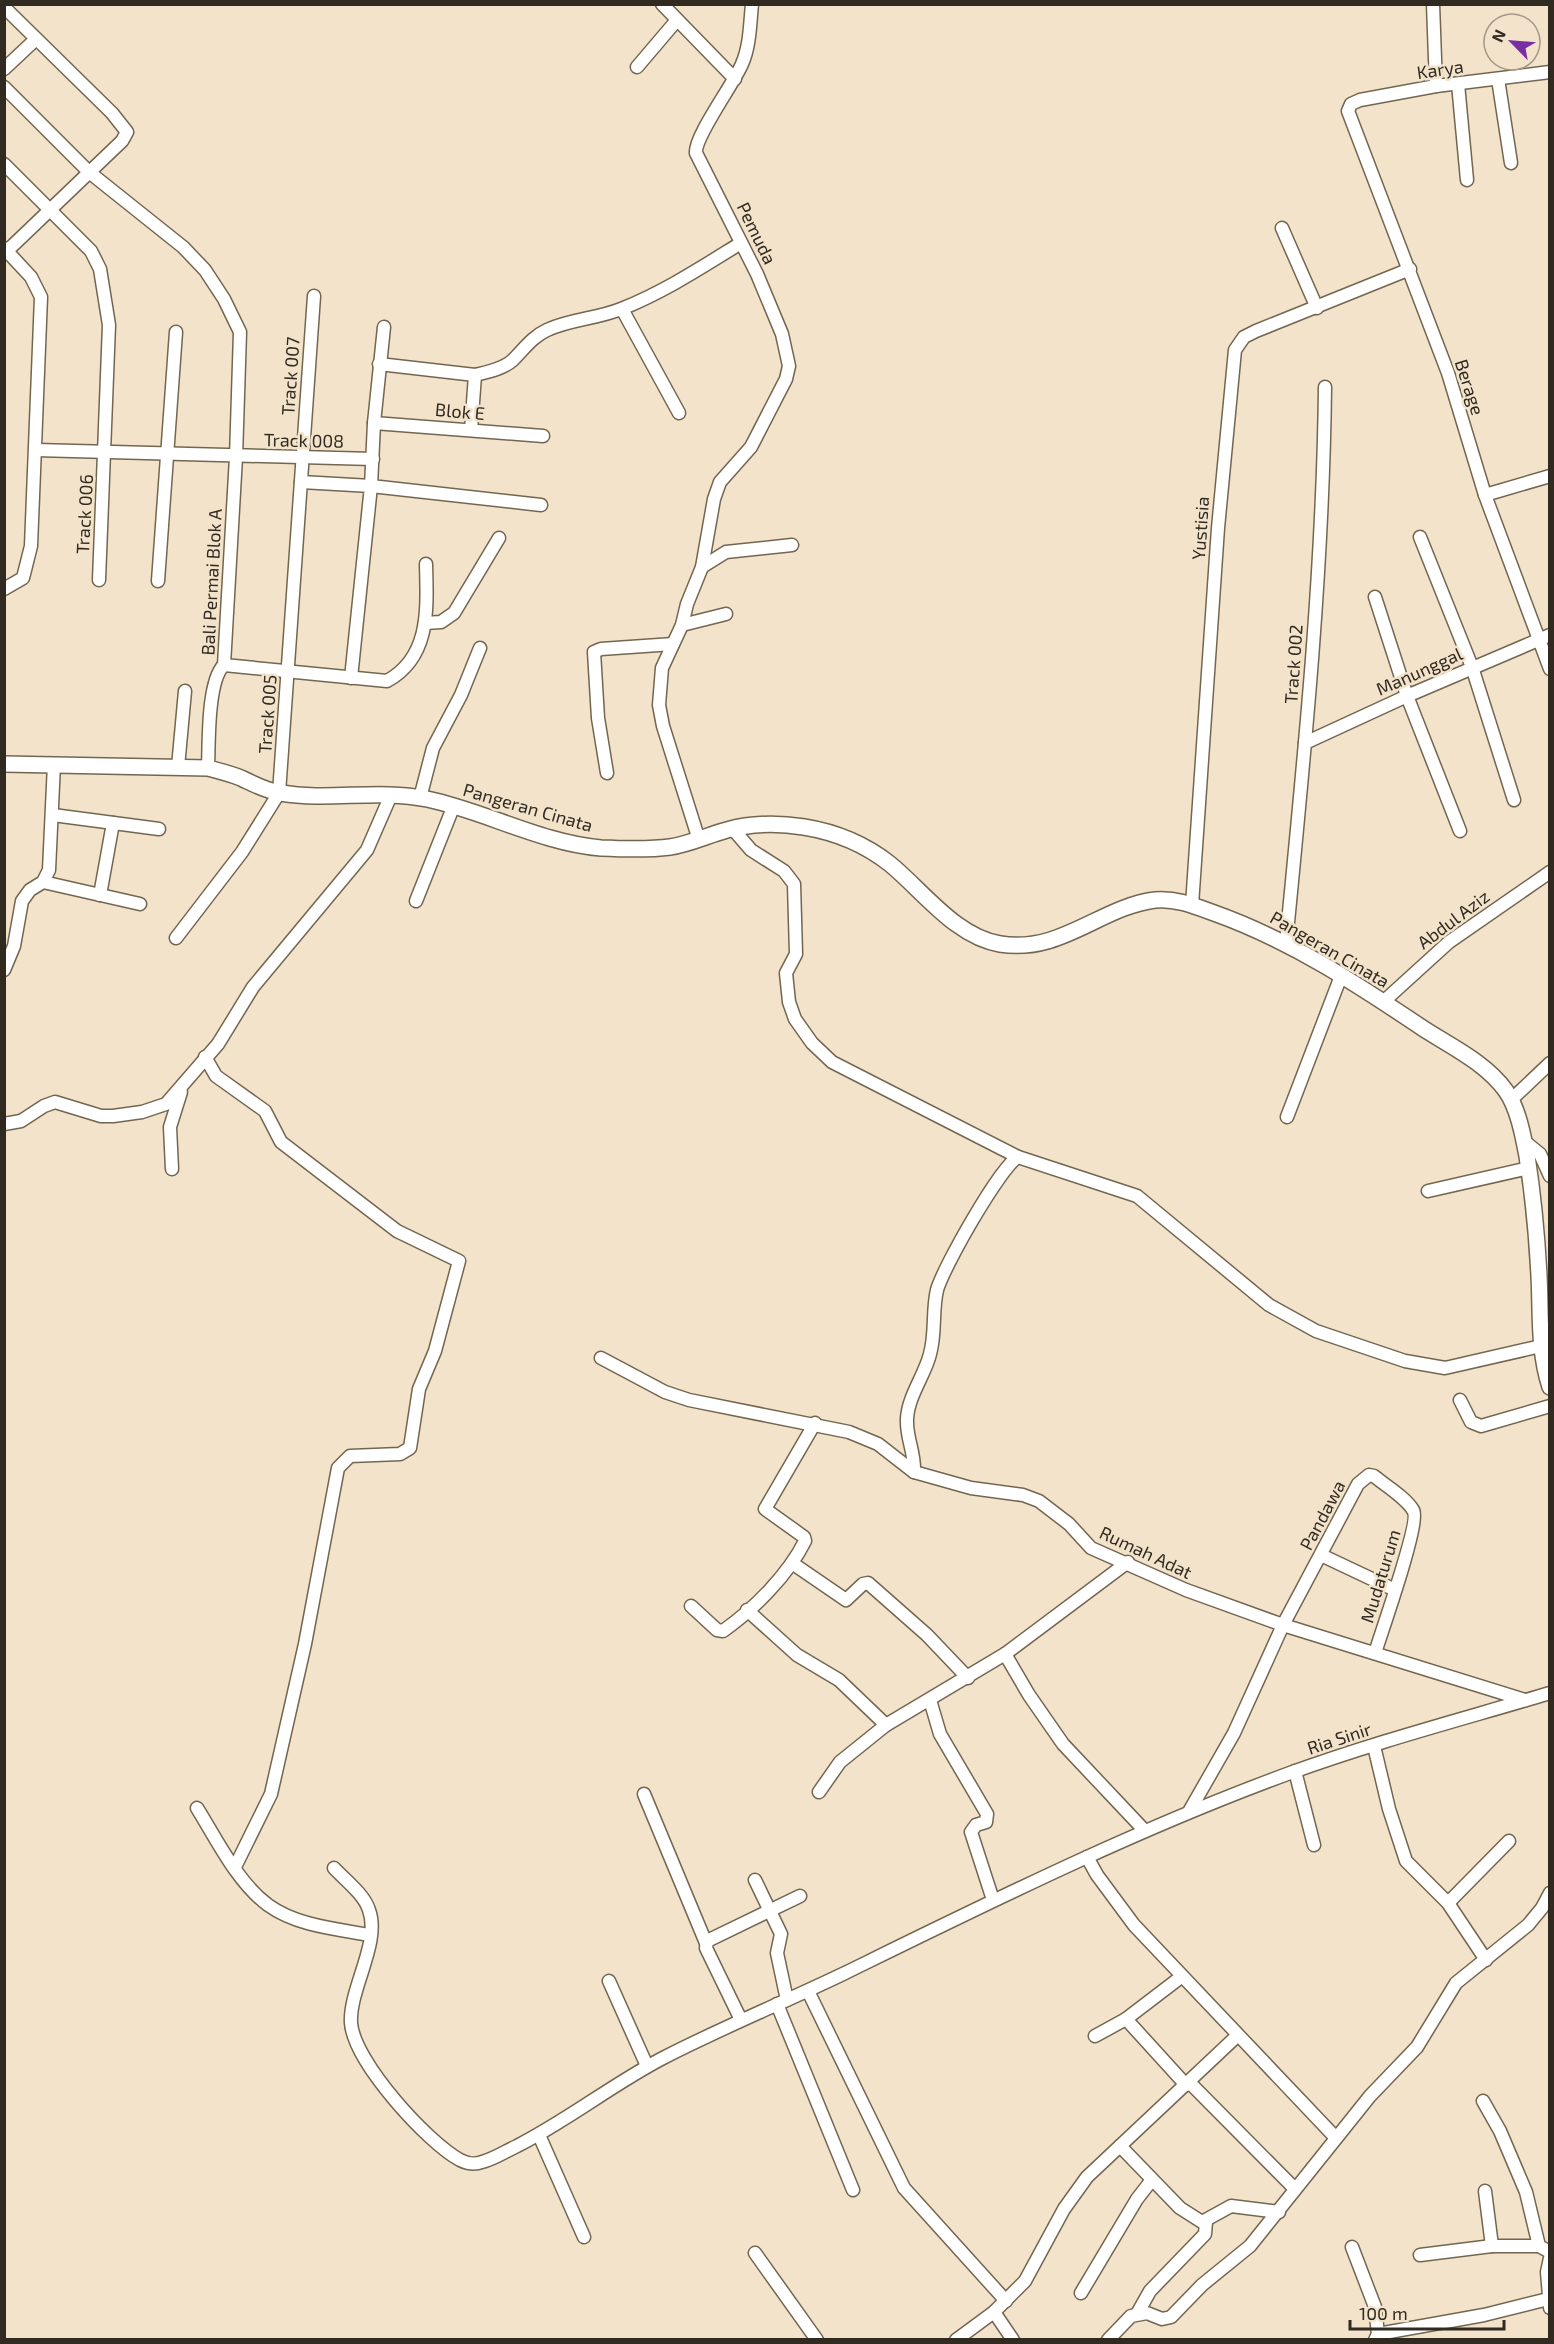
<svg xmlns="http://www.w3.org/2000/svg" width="1554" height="2344" viewBox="0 0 1554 2344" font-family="'Exo 2',sans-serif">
<rect width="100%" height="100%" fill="#f2e3ca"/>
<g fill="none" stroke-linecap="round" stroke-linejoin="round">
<defs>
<g id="minor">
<path d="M662 4 735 79"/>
<path d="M1433 4 1436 86"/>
<path d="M4 7 112 113 127 132 122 141 7 251"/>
<path d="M637 67 677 20"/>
<path d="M4 69 36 39"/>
<path d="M1550 72 1436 86 1360 100 1351 104 1348 111 1448 373 1485 495 1550 669"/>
<path d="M1498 79 1511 163"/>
<path d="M1458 84 1467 180"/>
<path d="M4 87 89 172 183 247 205 270 224 299 240 332 236 457 224 665 387 681C431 657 427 608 426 564"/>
<path d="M4 164 91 251 100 269 109 325 99 580"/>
<path d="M1282 228 1317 308"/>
<path d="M4 248 31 277 41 297 31 546 23 578 4 589"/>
<path d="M622 309 679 413"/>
<path d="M384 327 374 423 371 486 541 505"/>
<path d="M379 364 475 375C487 372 503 369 513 360 524 349 532 337 547 330 571 319 596 319 621 309 664 292 702 267 741 243"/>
<path d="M374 423 543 436"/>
<path d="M471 430 475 375"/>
<path d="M36 450 373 459"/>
<path d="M301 482 371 486 351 678"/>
<path d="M1485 495 1550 476"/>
<path d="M1420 537 1472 667 1514 800"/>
<path d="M702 567 726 552 792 545"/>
<path d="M158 581 176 332"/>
<path d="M1375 597 1407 696 1460 831"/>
<path d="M425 623 441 622 454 613 499 538"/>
<path d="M682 625 726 614"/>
<path d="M1305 743 1407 696 1550 635"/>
<path d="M178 767 185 691"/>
<path d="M208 768C209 745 207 681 224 665"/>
<path d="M607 773 598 718 594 652 601 649 673 644"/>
<path d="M420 798 433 748 461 695 480 648"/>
<path d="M53 815 159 829"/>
<path d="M732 828 751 850 784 871 794 884 796 954 786 973 789 1002 795 1019 812 1043 832 1062 1018 1157"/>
<path d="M699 840 663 726 659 705 662 668 682 625 687 604 702 567 714 499 720 482 751 447 786 379 789 366 782 334 757 274 696 153C694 137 733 85 742 64 750 46 750 24 752 4"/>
<path d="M43 882 140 904"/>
<path d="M100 895 113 823"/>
<path d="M416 901 454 805"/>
<path d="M1192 905 1218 528 1235 350 1244 337 1256 331 1410 269"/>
<path d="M176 938 242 852 279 793 314 296"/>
<path d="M1286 943C1304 758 1323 573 1325 387"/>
<path d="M4 970 14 946 22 901 30 890 43 882 49 870 54 764"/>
<path d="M1383 1002 1449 942 1550 872"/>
<path d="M205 1057 216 1076 265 1111 281 1142 397 1231 459 1261 435 1351 419 1389 410 1448 400 1454 350 1456 338 1468 305 1644 271 1794 235 1867"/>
<path d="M1511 1100 1550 1063"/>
<path d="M1287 1117 1341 976"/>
<path d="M4 1124 21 1121 44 1106 55 1102 101 1116H113L142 1112 166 1104 218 1044 253 987 367 850 391 795"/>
<path d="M1524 1141 1540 1154 1550 1176"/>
<path d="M172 1169 170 1127 181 1092"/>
<path d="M1428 1191 1529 1168"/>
<path d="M601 1358 665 1392 689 1400 849 1432 878 1444 914 1472 971 1488 1023 1495 1039 1501 1069 1524 1091 1548 1186 1590 1283 1625 1525 1700"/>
<path d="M1460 1400 1471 1422 1481 1426 1550 1406"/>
<path d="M914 1472C915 1452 906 1438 907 1419 908 1396 925 1375 930 1354 936 1333 932 1311 937 1290 943 1268 1000 1167 1018 1157L1137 1196 1269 1305 1316 1331 1405 1361 1445 1368 1541 1346"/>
<path d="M1321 1555 1393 1589"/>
<path d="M792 1563 846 1600 863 1584 868 1583 927 1635 968 1678"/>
<path d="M691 1606 717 1630 723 1631C754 1609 788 1575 805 1541L804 1537 765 1509 815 1423"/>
<path d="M747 1610 797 1655 839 1680 886 1725"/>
<path d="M1005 1654 1029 1695 1063 1744 1145 1831"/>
<path d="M930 1700 940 1734 987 1814 986 1822 976 1825 971 1832 993 1900"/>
<path d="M1374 1746 1389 1809 1406 1861 1448 1903 1486 1960"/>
<path d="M1295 1771 1314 1845"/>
<path d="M819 1792 840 1762 886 1725 1005 1654 1128 1562"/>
<path d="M644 1794 706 1943"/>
<path d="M197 1808C217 1840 237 1882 268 1905 297 1926 337 1929 370 1935"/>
<path d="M1190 1810 1234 1733 1283 1625 1358 1484 1369 1475 1374 1476C1386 1486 1405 1497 1413 1510 1421 1521 1381 1633 1375 1653"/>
<path d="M1087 1857 1097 1875 1134 1925 1336 2138"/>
<path d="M334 1868C345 1880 364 1894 369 1910 381 1943 349 1989 351 2023 354 2062 427 2142 460 2160 468 2164 474 2165 482 2162 494 2159 506 2151 517 2146 568 2120 613 2084 663 2058 723 2027 785 2002 845 1973 992 1901 1137 1829 1290 1773 1375 1742 1463 1719 1550 1693"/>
<path d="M755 1880 781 1934 777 1953 787 2000"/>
<path d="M1448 1903 1509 1841"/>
<path d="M609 1981 647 2066"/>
<path d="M808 1991 904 2188 1006 2301"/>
<path d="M777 2004 853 2190"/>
<path d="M1126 2019 1186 2085"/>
<path d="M741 2020 706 1948 707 1941 800 1896"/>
<path d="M1095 2036 1126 2019 1181 1977"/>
<path d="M1189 2082 1295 2189"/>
<path d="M1483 2101 1500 2131 1526 2192 1539 2246 1550 2252"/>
<path d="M539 2135 584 2237"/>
<path d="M1120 2146 1180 2208 1202 2222 1231 2206 1279 2212"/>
<path d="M1485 2191 1492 2246"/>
<path d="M1352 2247 1375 2307 1378 2334"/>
<path d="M755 2253 817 2340"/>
<path d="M1420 2255 1492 2246H1539"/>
<path d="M1550 2258 1547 2272 1550 2308"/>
<path d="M1081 2293 1137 2199 1151 2181"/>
<path d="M994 2312 1013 2340"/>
<path d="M1137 2314 1150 2291 1205 2234 1206 2222"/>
<path d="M956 2340 994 2312 1025 2281 1064 2209 1087 2177 1237 2036"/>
<path d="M1108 2340 1131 2316 1147 2313 1162 2319 1171 2317 1202 2285 1250 2246 1370 2096 1417 2047 1456 1983 1528 1925 1542 1908 1550 1893"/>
<path d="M1375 2340 1378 2334 1484 2315 1548 2299"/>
</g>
<path id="tertiary" d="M4 764 208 768C219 771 231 774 241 778 254 784 266 791 281 793 329 801 379 789 427 799 485 811 541 843 601 848 623 849 648 850 670 847 690 844 708 835 727 830 752 823 779 823 804 827 835 832 866 845 890 864 923 891 956 937 1000 944 1061 954 1100 907 1155 900 1176 898 1195 906 1214 913 1290 940 1357 984 1424 1029 1452 1047 1486 1063 1506 1091 1518 1108 1523 1135 1527 1156 1533 1195 1537 1236 1539 1276 1541 1313 1538 1350 1550 1387"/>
</defs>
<use href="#minor" stroke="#736650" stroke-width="15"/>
<use href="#tertiary" stroke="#736650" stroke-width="18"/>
<use href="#minor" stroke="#fff" stroke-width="12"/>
<use href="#tertiary" stroke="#fff" stroke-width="15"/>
</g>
<g text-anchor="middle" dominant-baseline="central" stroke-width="5" stroke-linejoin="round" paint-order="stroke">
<g font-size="18" fill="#302a21" stroke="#f2e3ca">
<text transform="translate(1440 69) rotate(-8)">Karya</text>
<text transform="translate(757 233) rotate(64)">Pemuda</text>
<text transform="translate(290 376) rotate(-86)">Track 007</text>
<text transform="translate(1470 387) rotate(72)">Berage</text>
<text transform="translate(460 411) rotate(5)">Blok E</text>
<text transform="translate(304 440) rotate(1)">Track 008</text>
<text transform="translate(84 514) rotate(-87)">Track 006</text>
<text transform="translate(1200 528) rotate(-86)">Yustisia</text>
<text transform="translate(211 582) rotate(-87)">Bali Permai Blok A</text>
<text transform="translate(1293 664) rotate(-86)">Track 002</text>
<text transform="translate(1419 671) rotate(-24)">Manunggal</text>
<text transform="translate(267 714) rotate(-86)">Track 005</text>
<text transform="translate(528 807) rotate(16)">Pangeran Cinata</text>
<text transform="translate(1453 919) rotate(-37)">Abdul Aziz</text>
<text transform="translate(1330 949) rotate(30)">Pangeran Cinata</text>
<text transform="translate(1322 1515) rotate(-62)">Pandawa</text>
<text transform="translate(1146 1552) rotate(25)">Rumah Adat</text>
<text transform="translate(1380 1576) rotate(-73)">Mudaturum</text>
<text transform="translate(1339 1738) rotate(-18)">Ria Sinir</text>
</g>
</g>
<rect width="1554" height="2344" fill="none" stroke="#302a21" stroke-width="12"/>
<g transform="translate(1512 42) rotate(295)"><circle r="28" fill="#f2e3ca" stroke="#a49986" stroke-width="1.5"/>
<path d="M0-4.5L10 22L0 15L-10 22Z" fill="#792fa1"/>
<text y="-9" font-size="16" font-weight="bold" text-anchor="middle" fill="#302a21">N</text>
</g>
<path d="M1350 2320v9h154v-9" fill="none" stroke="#302a21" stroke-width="3"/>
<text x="1359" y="2320" font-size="18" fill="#302a21" stroke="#f2e3ca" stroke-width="4.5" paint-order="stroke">100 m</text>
</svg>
